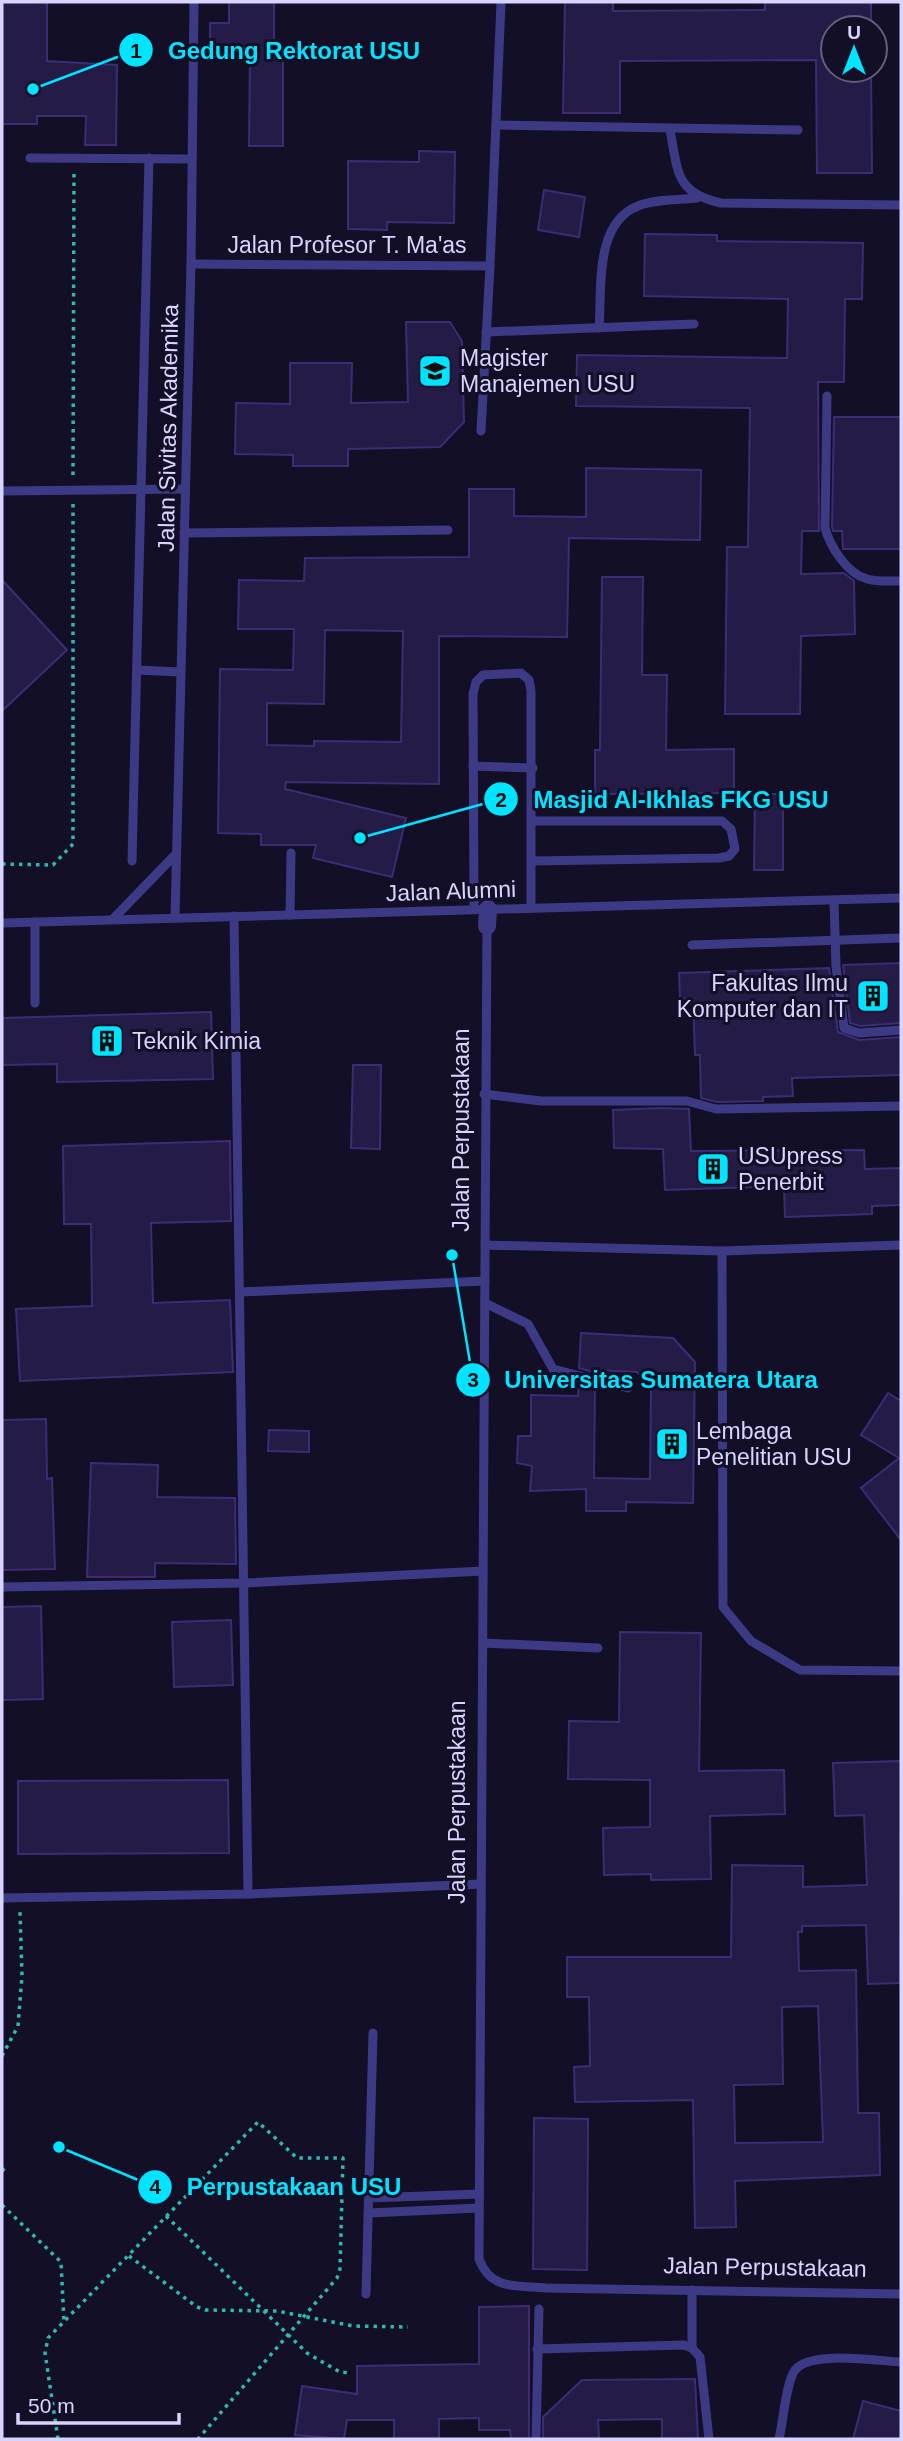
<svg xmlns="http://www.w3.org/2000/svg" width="903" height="2441" viewBox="0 0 903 2441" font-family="Arial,sans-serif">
<rect width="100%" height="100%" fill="#130f26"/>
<g fill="#241b47" stroke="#3b2d73" stroke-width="2" fill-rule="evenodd">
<path d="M2 2H47V61L117 65 116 145H85L86 116H37V124H2Z"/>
<path d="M229 2H274V46H283V146H249L250 55H210V23H229Z"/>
<path d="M565 2H613V11L765 10V2H871V28H833V70H871L872 173H817L816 60 620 61V113H563Z"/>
<path d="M419 151 455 152 454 223 387 222V230L348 229V161L419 162Z"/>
<path d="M544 190 585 197 579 237 538 230Z"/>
<path d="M645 234 717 235V241L863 243 862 299H845L844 382H818L819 531H802L801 574 844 573 854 581 855 634 801 636 800 714H725L727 547H748L750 408 576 406 577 355 787 358 788 299 644 296Z"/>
<path d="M406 322H450L462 341 464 422 440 447 348 449V466H293V455L235 454 236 403 290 404V363H352L351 403 408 402Z"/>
<path d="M834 417H901V549H843L842 531H833L832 527Z"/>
<path d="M586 468 701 470 700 540 569 538 567 637 439 636V784L286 782 285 789 406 818 392 877 313 858 316 845H261V834L218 833 220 669 293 670 294 629H238L239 580 304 581 305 558 469 557V489H514V516L586 517ZM325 630 403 631 401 742 314 741V746L267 745V703L324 704Z"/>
<path d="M602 577H643L642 675H667L666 750 734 749V793L595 794V750H600Z"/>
<path d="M2 580 67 650 2 711Z"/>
<path d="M755 794H783V870H754Z"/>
<path d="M901 963V1023L860 1026 850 1023 843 965Z"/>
<path d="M829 968 838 1032 859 1040 901 1037V1075L792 1078 793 1096 763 1097V1101L717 1102 701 1098 700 1055H695L693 998 680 999 679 973Z"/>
<path d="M211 1012 213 1079 57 1082V1064L2 1065V1018Z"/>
<path d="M353 1065H381L380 1149 351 1148Z"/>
<path d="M660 1108 689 1109 691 1151 864 1150 865 1169 901 1168V1205L872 1206V1214L785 1217 784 1186 665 1190 663 1149 614 1148 613 1110Z"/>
<path d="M230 1141 231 1221 151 1223 153 1303 230 1300 233 1372 20 1381 16 1309 92 1306 91 1224H64L63 1146Z"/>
<path d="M581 1333 673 1338 695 1362 693 1503 626 1502V1511H586V1489L530 1491 532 1466 517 1463 518 1436H531V1395L578 1396 579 1383 595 1387 594 1478 650 1479 651 1385 637 1372 596 1370V1373L579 1368Z"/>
<path d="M888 1393 901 1401V1540L861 1488 899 1458 861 1435Z"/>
<path d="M46 1419 47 1479 52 1478 55 1569 2 1570V1420Z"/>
<path d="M269 1430 309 1431V1452L268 1451Z"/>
<path d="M91 1463 158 1465 157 1497 235 1498 236 1564 155 1563V1577H87Z"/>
<path d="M41 1606 43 1699 2 1700V1607Z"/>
<path d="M231 1620 233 1685 174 1687 172 1622Z"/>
<path d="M620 1632 701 1633 699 1771 784 1770 785 1814 710 1816 711 1879 651 1880V1874L604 1875 603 1828 650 1827V1780L568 1779 569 1721 619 1722Z"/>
<path d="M901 1761 900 1983 868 1984 866 1925 802 1926V1932H798L799 1971 856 1970 858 2113H879L880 2175 735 2181 736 2227 695 2228 693 2100 575 2102 574 2067 590 2066 589 1997H567V1957H731L732 1865 803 1866V1887L867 1885 864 1815 835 1816 833 1763ZM818 2006 823 2142 735 2143 734 2085 783 2084 782 2007Z"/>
<path d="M228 1780 229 1853 18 1854V1781Z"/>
<path d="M534 2118 588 2119 587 2270 533 2269Z"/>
<path d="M529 2306V2439H511L510 2430H479V2418L439 2419V2439H394V2420H347L344 2439 295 2435 302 2386 357 2394V2366L479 2364V2307Z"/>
<path d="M695 2379 698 2439H662V2419L598 2420 599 2439H543V2417L582 2380Z"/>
<path d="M863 2401 901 2411V2439H853Z"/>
</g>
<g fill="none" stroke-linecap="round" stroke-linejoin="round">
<g stroke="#2fb8b0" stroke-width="3.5" stroke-dasharray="3.5 5" stroke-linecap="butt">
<path d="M73 475 74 171"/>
<path d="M2 864 53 865 73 844V504"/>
<path d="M2 2056 18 2026 22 1976 20 1912"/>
<path d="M2 2171 6 2167"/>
<path d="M2 2205 61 2262 64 2322"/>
<path d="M166 2216 307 2353 340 2372 351 2373"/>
<path d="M129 2256 197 2307 205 2310 277 2311 353 2326 408 2327"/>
<path d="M58 2439 45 2353 48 2338 258 2122 297 2158H343L340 2269 337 2278 198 2439"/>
</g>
<g stroke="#3d3a85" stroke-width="9">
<path d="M497 125 798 130"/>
<path d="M670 130C678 171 675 193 721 203L901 205"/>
<path d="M30 158 192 159"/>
<path d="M191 264 490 266 501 2"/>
<path d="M599 328C602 289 594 223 638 206 655 199 679 200 697 198"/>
<path d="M486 332 694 324"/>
<path d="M827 396 825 528C830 546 847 574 867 579 877 582 890 581 901 581"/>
<path d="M481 431 490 266"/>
<path d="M2 491 185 489"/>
<path d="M184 533 448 530"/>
<path d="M137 670 180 672"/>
<path d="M473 766 533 768"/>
<path d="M132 861 149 158"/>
<path d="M532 861 719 858 729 856 735 849 731 829 722 821H532"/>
<path d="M834 901 836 966 844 1028 859 1033 901 1030"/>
<path d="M474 909 473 694 476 682 483 675 521 673 529 680 531 691V908"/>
<path d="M290 915 291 853"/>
<path d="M234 916 248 1894"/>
<path d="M114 918 174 856"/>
<path d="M175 918 191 264 194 2"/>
<path d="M2 923 901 898"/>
<path d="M487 926 479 2259C491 2291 517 2285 546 2288L901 2294"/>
<path d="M692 945 901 938"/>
<path d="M35 1003V922"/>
<path d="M484 1094 541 1101H687L716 1109 901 1106"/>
<path d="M485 1245 722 1251 901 1245"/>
<path d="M722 1251 723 1607 751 1641 800 1670 901 1671"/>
<path d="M241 1292 485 1281"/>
<path d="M485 1303 528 1324 553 1369 628 1388"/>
<path d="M2 1587 245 1583 483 1571"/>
<path d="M483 1643 598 1648"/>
<path d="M2 1898 248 1894 481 1884"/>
<path d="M369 2198 479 2194"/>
<path d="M368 2213 479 2208"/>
<path d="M692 2290V2348"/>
<path d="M366 2294 373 2033"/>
<path d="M537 2349 684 2345 692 2348 700 2357 709 2439"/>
<path d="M536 2439 539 2309"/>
<path d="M779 2439C783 2423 786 2382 795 2370 811 2350 877 2361 901 2362"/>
</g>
<path stroke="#3d3a85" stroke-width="18" d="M487 926 488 909"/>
</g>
<defs>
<symbol id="university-square" viewBox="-11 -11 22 22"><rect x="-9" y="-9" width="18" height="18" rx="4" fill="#00e5ff" stroke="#130f26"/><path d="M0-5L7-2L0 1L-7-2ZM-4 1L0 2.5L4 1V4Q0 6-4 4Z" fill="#111"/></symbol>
<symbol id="building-square" viewBox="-11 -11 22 22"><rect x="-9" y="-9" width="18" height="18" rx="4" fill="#00e5ff" stroke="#130f26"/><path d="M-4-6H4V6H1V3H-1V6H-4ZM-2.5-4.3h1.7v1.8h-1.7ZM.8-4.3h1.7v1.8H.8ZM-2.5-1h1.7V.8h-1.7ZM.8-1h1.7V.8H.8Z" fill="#111"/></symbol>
</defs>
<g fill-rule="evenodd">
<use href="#university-square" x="416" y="352" width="38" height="38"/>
<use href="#building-square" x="854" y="977" width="38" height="38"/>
<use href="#building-square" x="88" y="1022" width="38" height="38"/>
<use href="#building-square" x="694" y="1150" width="38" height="38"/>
<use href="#building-square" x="653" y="1425" width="38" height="38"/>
</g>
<g text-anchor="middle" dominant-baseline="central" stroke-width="6" stroke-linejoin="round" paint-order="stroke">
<g font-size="23" fill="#d9d4ff" stroke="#130f26">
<text x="347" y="245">Jalan Profesor T. Ma'as</text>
<text transform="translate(168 428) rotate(-89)">Jalan Sivitas Akademika</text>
<text transform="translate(451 891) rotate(-2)">Jalan Alumni</text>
<text transform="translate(461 1130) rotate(-90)">Jalan Perpustakaan</text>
<text transform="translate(457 1802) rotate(-90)">Jalan Perpustakaan</text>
<text transform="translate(765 2267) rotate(1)">Jalan Perpustakaan</text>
</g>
<g font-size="23" fill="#d9d4ff" stroke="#130f26" text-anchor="start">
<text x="460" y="358">Magister<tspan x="460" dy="26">Manajemen USU</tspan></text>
<text x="848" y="983" text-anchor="end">Fakultas Ilmu<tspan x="848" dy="26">Komputer dan IT</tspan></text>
<text x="132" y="1041">Teknik Kimia</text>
<text x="738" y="1156">USUpress<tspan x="738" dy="26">Penerbit</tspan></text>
<text x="696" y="1431">Lembaga<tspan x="696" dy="26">Penelitian USU</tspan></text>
</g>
</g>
<path fill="none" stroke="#00e5ff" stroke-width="2.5" d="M33 89L136 50M360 838L501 799M452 1255L473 1380M59 2147L155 2187"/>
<g fill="#00e5ff" stroke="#130f26" stroke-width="2.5">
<circle cx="33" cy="89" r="7"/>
<circle cx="360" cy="838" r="7"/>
<circle cx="452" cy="1255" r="7"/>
<circle cx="59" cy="2147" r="7"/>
<circle cx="136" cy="50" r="18"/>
<circle cx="501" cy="799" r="18"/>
<circle cx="473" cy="1380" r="18"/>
<circle cx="155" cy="2187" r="18"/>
</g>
<g font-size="21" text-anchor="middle" font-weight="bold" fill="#111">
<text x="136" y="58">1</text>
<text x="501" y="807">2</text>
<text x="473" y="1387">3</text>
<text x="155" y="2194">4</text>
</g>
<g font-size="24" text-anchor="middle" font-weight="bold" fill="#00e5ff" stroke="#130f26" stroke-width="6" stroke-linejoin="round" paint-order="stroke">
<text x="294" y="59">Gedung Rektorat USU</text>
<text x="681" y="808">Masjid Al-Ikhlas FKG USU</text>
<text x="661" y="1388">Universitas Sumatera Utara</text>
<text x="294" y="2195">Perpustakaan USU</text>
</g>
<rect width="903" height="2441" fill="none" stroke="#d9d4ff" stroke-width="7"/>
<g transform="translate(854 49)"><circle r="33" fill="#130f26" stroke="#625e7d" stroke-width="2"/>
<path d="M0-5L12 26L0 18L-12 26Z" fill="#00e5ff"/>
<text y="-10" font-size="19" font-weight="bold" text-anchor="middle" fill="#d9d4ff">U</text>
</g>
<path d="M18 2413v10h161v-10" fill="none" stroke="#d9d4ff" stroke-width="3.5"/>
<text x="28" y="2413" font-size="21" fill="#d9d4ff" stroke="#130f26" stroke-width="5" paint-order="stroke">50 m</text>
</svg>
